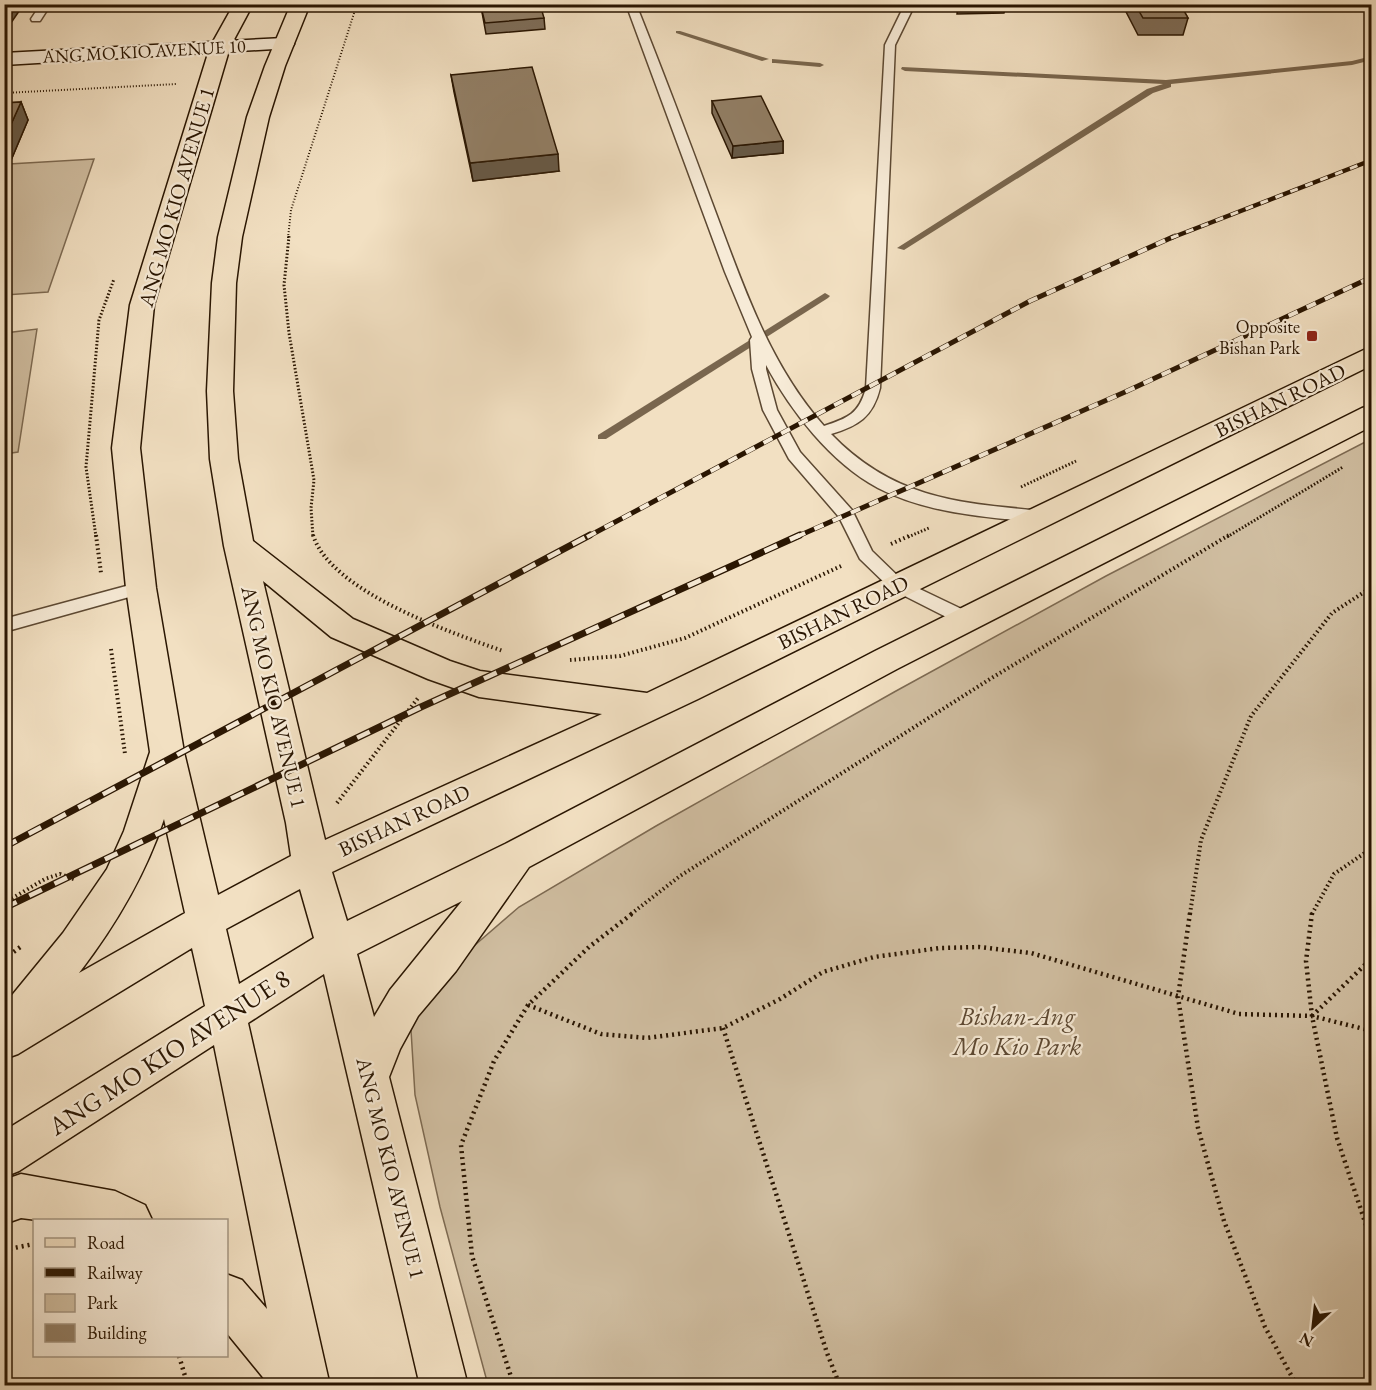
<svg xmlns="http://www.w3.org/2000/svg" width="1376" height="1390" viewBox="0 0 1376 1390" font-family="'EB Garamond',serif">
<rect width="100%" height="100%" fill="#f2e0c2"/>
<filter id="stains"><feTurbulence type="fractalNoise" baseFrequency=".00333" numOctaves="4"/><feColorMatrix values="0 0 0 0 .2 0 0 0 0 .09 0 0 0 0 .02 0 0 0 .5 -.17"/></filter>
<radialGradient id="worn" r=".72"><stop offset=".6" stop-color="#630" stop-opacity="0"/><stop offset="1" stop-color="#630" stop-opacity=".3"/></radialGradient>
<g fill="#d0bea1" stroke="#7d6a52" stroke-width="1.5">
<path d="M94 159 48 292 5 295 4 174 9 164Z"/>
<path d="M37 329 18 452 5 454V333Z"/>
<path d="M1371 439V1385H488L440 1207 415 1095 410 1014 453 964 519 907 656 826 896 691 1106 576Z"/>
</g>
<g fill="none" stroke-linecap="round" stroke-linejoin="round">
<g fill="#79664e" fill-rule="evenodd">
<path d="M676 31H680L769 59 762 61 676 33Z"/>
<path d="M1372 56V60L1352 65 1171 84V87L1153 93 904 250 897 248 1147 89 1163 84 905 71 901 69 902 67 1166 80 1352 61Z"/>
<path d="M772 59 820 63 824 65 820 67 775 63H772Z"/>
<path d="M825 293 830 296 828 298 606 439H598V435Z"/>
</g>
<defs>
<g id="lane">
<path d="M41 4H51L40 21H32L31 19Z"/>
<path d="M626 4H636C662 69 687 135 711 200 741 279 767 362 824 426 848 418 859 414 866 388L885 45 905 4H915L895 45 880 388C873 417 858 426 831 434 894 499 958 503 1043 511L1049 513 1051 517 1049 521 1043 523C988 517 928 514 878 488 830 462 791 411 766 365V369L777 410 800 452 852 510 872 551 903 581 972 614 975 619 972 624 966 626 960 624 891 589 860 559 839 517 789 459 763 410 752 369 750 340 752 337 725 272Z"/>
<path d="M141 582 147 584 149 588 147 592 4 632V619Z"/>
</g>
<path id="secondary" d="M284 38 291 40 294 44 291 48 4 65V53Z"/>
<g id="primary">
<path d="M234 4H253L230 47 154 305 140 448 156 588 184 752 218 895 291 856 286 823 224 546 210 459 207 391 212 283 218 237 247 117 265 66 291 4H310L285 66 269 117 242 237 236 283 233 391 238 459 253 541 353 619 450 661 480 671 647 693 1372 346V365L698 699 332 872 347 921 505 844 875 651 1362 408 1372 405V426L897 669 529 867 456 971 418 1016 400 1049 389 1077 468 1386H420L324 974 248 1023 330 1386H270L226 1332V1274L242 1280 267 1309 214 1045 19 1171 4 1177V1131L205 1006 192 948 18 1054 4 1059V1005L63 933 107 869 124 831 150 752 126 588 112 448 130 305 210 47ZM263 581 331 637 428 679 479 697 602 714 325 840ZM164 819 185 913 79 973C115 926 145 876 164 819ZM300 889 314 938 239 984 226 929ZM462 901 390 990 374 1017 357 954Z"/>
<path d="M21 1174 115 1191 145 1205 152 1220H37L21 1218 4 1224V1180Z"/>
</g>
</defs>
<use href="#lane" stroke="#5c4832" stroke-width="3"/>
<use href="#secondary" stroke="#2a1602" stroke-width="3"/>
<use href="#primary" stroke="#2a1602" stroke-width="3"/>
<g stroke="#2a1602" stroke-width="2" stroke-dasharray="1 2" stroke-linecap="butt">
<path d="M4 93 177 84"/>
<path d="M288 238 291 210 357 4"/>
</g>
<g stroke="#2a1602" stroke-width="3" stroke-dasharray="1.5 2" stroke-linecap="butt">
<path d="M289 236 284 285 289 333 314 480 311 508 313 537"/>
<path d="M1021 487 1076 461"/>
<path d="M96 537 86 467 99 320 114 279"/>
<path d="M908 537 929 528"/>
<path d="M1227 537 1343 467"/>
</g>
<g stroke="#2a1602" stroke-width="4" stroke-dasharray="1.5 3" stroke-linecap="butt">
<path d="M96 535 101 573"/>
<path d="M313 535C331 592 450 632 503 651"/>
<path d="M891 544 911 535"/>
<path d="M111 649 125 754"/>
<path d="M570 660 620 656 685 638 841 566"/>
<path d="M337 803 418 698"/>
<path d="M4 903 45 879 60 874 76 880"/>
<path d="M631 914 680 876 990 679 1229 535"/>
<path d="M1190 914 1201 840 1251 716 1332 613 1372 587"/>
<path d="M1312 914 1334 874 1372 848"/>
</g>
<g stroke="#2a1602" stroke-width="4.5" stroke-dasharray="2 4" stroke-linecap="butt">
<path d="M1190 913 1178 997 1198 1128 1224 1221 1265 1327 1297 1386"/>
<path d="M1312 913 1306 961 1312 1016 1337 1138 1372 1243"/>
<path d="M4 959 23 945"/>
<path d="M528 1005 601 1034 647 1038 723 1028 780 999 823 972 874 957 940 948 979 947 1031 953 1239 1014 1312 1016 1372 1031"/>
<path d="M1312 1016 1372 958"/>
<path d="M723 1028 827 1353 840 1386"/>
<path d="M4 1250 34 1244"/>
<path d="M179 1356 188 1386"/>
<path d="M514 1386 472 1256 461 1145 494 1061 528 1005 589 947 633 913"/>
</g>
<use href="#lane" fill="#f7ebd7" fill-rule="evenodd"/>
<use href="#secondary" fill="#f7ebd7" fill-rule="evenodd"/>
<use href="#primary" fill="#f2e0c2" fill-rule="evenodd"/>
<defs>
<path id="rail-far2" d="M1171 238 1372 160"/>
<g id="rail-far1">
<path d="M587 537 1030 301 1175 236"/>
<path d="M796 537 1125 392 1372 277"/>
</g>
<g id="rail">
<path d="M4 847 590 535"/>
<path d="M4 908 421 707 800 535"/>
</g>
</defs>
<use href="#rail-far2" stroke="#2a1602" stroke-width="4.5"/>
<use href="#rail-far1" stroke="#2a1602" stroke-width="5"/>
<use href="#rail" stroke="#2a1602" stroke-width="7"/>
<use href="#rail-far2" stroke="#f7ebd7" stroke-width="3" stroke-dasharray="8" stroke-linecap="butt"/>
<use href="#rail-far1" stroke="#f7ebd7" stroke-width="4" stroke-dasharray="10" stroke-linecap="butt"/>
<use href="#rail" stroke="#f7ebd7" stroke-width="4.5" stroke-dasharray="14" stroke-linecap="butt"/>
</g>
<g fill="#7e6d58" stroke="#2a1602" stroke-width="1.5">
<path d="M958 4H1006L1004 13 957 14Z"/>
<path d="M1122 4H1180L1188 18 1183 35H1138Z"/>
<path d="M481 7 544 18 545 29 486 34Z"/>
<path d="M451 75 559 171 473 181 454 92Z"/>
<path d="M712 101 783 141V153L732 158 712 113Z"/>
<path d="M21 102 28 120 9 165 4 166V103Z"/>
</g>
<g fill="#665947" stroke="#2a1602" stroke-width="1.5">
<path d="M18 4H24L4 33V24Z"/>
<path d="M21 102 28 120 9 165 4 155V140Z"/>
<path d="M783 141V153L732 158 733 146Z"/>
<path d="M558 154 559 171 473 181 470 163Z"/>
</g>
<g fill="#927f66" stroke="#2a1602" stroke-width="1.5">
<path d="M4 4H18L4 24Z"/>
<path d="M508 4H540L544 18 485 23 481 7Z"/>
<path d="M1135 4H1180L1188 18H1143Z"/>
<path d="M532 67 558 154 470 163 451 75Z"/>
<path d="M761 96 783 141 733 146 712 101Z"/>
<path d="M21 102 4 140V103Z"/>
</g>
<rect fill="#8f2418" stroke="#f7ebd7" stroke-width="2" x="1306" y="330" width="12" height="12" rx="3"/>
<g text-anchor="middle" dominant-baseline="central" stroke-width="4.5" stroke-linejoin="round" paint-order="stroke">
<g font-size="18" fill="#2a1602" stroke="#f7ebd7">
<text transform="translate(144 51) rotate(-3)">ANG MO KIO AVENUE 10</text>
</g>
<g font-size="18" fill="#2a1602" stroke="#f7ebd7" text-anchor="end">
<text x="1300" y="326">Opposite<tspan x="1300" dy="21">Bishan Park</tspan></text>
</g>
<g font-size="21" fill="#2a1602" stroke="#f7ebd7">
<text transform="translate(176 197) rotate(-74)">ANG MO KIO AVENUE 1</text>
<text transform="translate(1280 400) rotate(-26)">BISHAN ROAD</text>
<text transform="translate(843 612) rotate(-26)">BISHAN ROAD</text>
<text transform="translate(274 697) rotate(77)">ANG MO KIO AVENUE 1</text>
<text transform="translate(404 820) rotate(-25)">BISHAN ROAD</text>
<text transform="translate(391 1168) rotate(76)">ANG MO KIO AVENUE 1</text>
</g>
<g font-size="26" font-style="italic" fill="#5c4832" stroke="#f7ebd7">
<text x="1017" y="1016">Bishan-Ang<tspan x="1017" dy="30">Mo Kio Park</tspan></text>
</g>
<g font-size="26" fill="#2a1602" stroke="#f7ebd7">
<text transform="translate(169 1052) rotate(-33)">ANG MO KIO AVENUE 8</text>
</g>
</g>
<rect width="1376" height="1390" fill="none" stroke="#f2e0c2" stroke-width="24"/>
<rect x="6" y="6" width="1364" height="1378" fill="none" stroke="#2a1602" stroke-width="3"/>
<rect x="12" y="12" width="1352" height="1366" fill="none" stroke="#2a1602" stroke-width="1.5"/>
<rect x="33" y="1219" width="195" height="138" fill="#f7ebd7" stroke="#a59682" stroke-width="1.5"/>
<rect x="45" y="1238" width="30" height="9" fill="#f2e0c2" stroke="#a59682" stroke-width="1.5"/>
<text x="87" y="1249" font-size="18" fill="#2a1602">Road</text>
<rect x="45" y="1268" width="30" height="9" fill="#2a1602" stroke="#a59682" stroke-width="1.5"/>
<text x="87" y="1279" font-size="18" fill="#2a1602">Railway</text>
<rect x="45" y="1294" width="30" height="18" fill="#d0bea1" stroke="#a59682" stroke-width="1.5"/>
<text x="87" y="1309" font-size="18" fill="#2a1602">Park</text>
<rect x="45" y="1324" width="30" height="18" fill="#927f66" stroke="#a59682" stroke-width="1.5"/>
<text x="87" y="1339" font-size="18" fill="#2a1602">Building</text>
<g transform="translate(1313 1327) rotate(207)" stroke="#f7ebd7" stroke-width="4.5" paint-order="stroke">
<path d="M0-4.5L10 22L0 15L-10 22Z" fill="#2a1602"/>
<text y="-9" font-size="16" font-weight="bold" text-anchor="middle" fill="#2a1602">N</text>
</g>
<rect width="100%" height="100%" filter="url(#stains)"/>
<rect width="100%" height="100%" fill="url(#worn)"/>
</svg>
